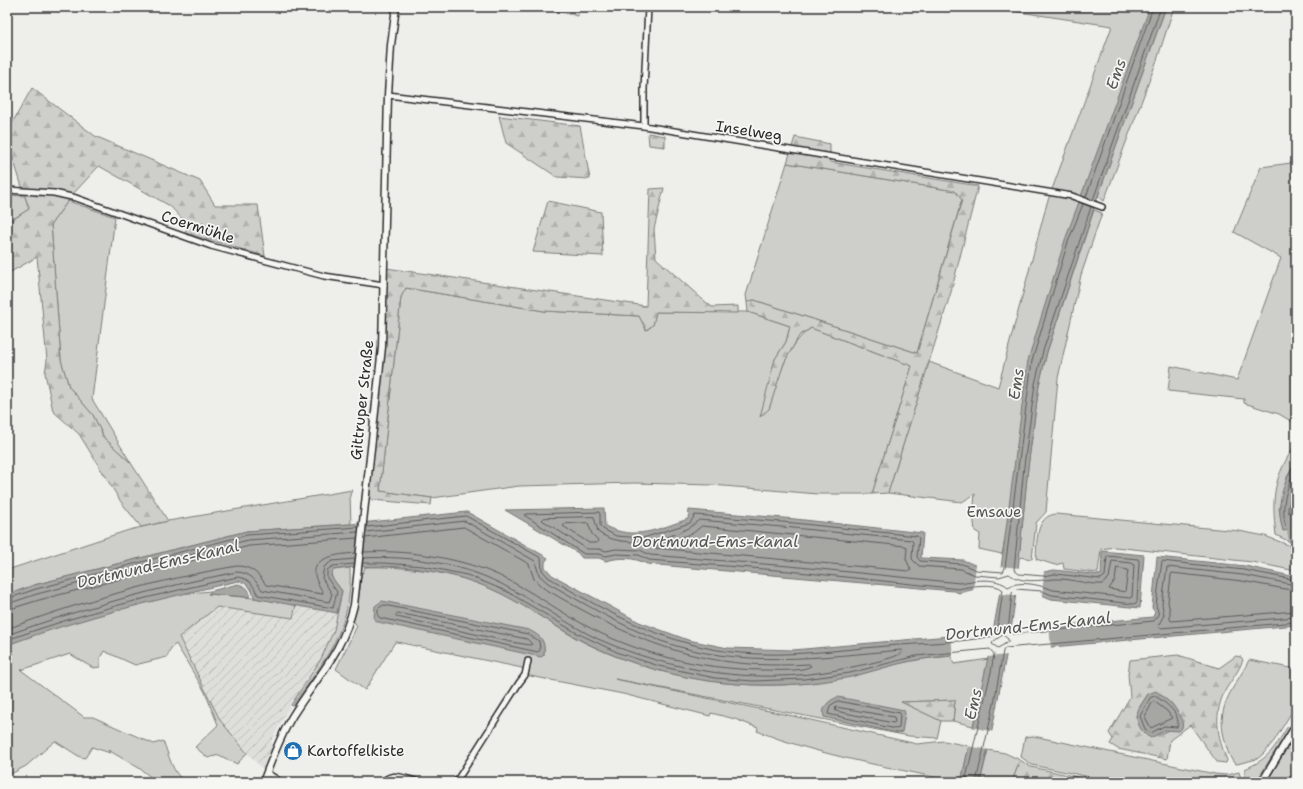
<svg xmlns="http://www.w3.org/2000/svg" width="1303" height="789" viewBox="0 0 1303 789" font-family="'Shantell Sans',sans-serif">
<defs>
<pattern id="industrial-furrows" width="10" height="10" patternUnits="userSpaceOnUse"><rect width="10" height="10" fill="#dededb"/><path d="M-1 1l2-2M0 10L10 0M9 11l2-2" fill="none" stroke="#bfbfbc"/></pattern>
<pattern id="forest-firs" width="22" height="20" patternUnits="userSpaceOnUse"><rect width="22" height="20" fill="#cececa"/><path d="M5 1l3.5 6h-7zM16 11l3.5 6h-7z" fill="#b1b1ae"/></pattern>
</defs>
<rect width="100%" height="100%" fill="#eeeeea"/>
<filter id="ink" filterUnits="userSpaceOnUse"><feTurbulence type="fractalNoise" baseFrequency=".025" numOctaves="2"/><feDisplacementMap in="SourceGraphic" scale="8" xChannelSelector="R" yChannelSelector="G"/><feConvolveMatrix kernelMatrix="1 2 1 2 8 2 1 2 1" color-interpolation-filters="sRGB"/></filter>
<g filter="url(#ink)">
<path fill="url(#industrial-furrows)" d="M296 605 337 613 334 630 321 659 286 713 271 742 274 746 263 769 247 753 220 720 179 637 217 607 293 618Z"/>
<g fill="#cececa" stroke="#7c7c7a">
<path d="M986 7H1157L1063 269 1002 554 979 549 980 534 975 531 973 515 975 494 962 502 888 493 929 362 998 387 1047 203 1112 26Z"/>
<path d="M1166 7H1174L1157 60 1104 201 1098 196Z"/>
<path d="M1296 149 1293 223 1296 234V424L1279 414 1244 403V399L1168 391 1171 366 1237 380 1281 258 1234 232 1261 167 1291 163Z"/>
<path d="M787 163 955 191 962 199 917 353 754 300 747 302 746 295Z"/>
<path d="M7 195 25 196 29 209 7 223Z"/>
<path d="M68 201 115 217 92 399 131 463 104 438 93 415 69 387 61 360 51 224Z"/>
<path d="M1094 210 1102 213 1081 275 1058 378 1046 512 1036 523 1032 559 1019 557 1028 467 1039 385 1047 352Z"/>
<path d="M406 288 544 311 639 316 647 330 653 325 655 312H748L790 326 786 342 775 359 769 409C778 381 785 346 811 328L912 366 872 494H818L712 485 635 483 519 486 432 498 380 491 401 297Z"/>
<path d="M1296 443V461L1287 477 1279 509 1283 530H1288L1292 543 1276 535C1271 494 1274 478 1296 443Z"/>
<path d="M352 490 350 495 351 524 247 531 34 585 7 595V570L129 530 168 521Z"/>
<path d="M1056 514 1239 531 1265 536 1296 548V571L1252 562 1115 547 1101 549 1098 573 1064 569 1063 563 1055 565 1036 559C1037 543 1035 516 1056 514Z"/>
<path d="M365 567C408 566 452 572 492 589 521 602 546 621 574 637 600 651 628 662 657 670 712 685 773 690 830 680 858 676 884 666 911 661 924 658 938 658 951 656L954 664 989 659 973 726 953 721 955 700 902 702 941 721 937 738 909 736 615 679 793 716 917 744 944 741 969 746 961 782H943V779L939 778C878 765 815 754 757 731L758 728 735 719 711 713 710 716 623 694 525 675 522 668 397 642H395L365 690 336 669 357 626 353 620 360 589 361 573H363Z"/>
<path d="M350 568C353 628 325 660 292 706L291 705 321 659 328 643 334 630 342 591 332 578 331 572 334 570Z"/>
<path d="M211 591 208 594 254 598 296 605 293 618 217 607 179 637 220 720 247 753 237 764 219 755 208 758 195 747 218 725 205 692 176 644 171 648 167 657 135 665 104 651 100 658V667L93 668 70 654 21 670 84 717H93L154 744 163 741C169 754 172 774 185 781L184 782H157L139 768 108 750 110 753 92 747 85 758 80 757 55 741 26 766 7 776V645L57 626 179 594Z"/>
<path d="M1249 660 1296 669V705L1274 741 1263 754 1257 759 1237 764 1234 763C1228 755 1226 746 1224 737 1216 704 1235 688 1249 660Z"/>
<path d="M1288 726 1290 727 1256 782H1245V769C1270 758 1274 748 1288 726Z"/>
<path d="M1296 732V782H1267Z"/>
<path d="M1033 736 1215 774 1227 775 1239 772 1242 782H1114L1032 765 1021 757 1025 737Z"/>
<path d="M988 750 1005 753 1020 760 1012 782H980Z"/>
</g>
<g fill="url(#forest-firs)" stroke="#7c7c7a" fill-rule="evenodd">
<path d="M539 7H578V16Z"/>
<path d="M32 88 95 136 200 181 215 205H258L265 256 185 233 188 225 170 206 99 166 73 194 51 224 61 360 69 387 93 415 104 438 131 463 168 521 141 527 121 502 79 434 53 411 45 373 47 360 37 257 7 274V223L29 209 7 139V132Z"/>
<path d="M499 116 580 126 590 179 557 177 506 143Z"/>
<path d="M648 133 665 136V147L649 145Z"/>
<path d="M795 137 830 144V162L978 186 951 292 888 493 872 494 912 366 811 328 799 336 784 363 769 409 760 417 775 359 786 342 790 326 748 312 747 302 754 300 917 353 962 200 955 191 787 163Z"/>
<path d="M664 188 654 229 656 258 702 299 712 307 738 306V313L656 312 653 325 646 330 639 316 544 311 406 288 401 297 380 491 432 498 431 505 372 500 369 494 385 349 386 268 646 306 650 189Z"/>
<path d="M548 201 601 212 603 256 533 252Z"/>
<path d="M1178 655 1219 668 1236 656 1241 657 1243 660C1239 671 1232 679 1226 689 1213 712 1217 737 1227 760L1226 763 1217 762 1190 725 1170 740 1167 759 1118 749 1110 744 1113 739 1109 733 1130 697 1128 674 1130 660ZM1148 694 1171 729 1158 735 1139 708Z"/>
<path d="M955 700 953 721H941L901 702Z"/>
<path d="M1020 760 1031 767 1101 782H1012Z"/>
</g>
<g fill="#a6a6a3" stroke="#757573">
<path d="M1150 7H1166L1098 196 1047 352 1039 385 1028 467 1018 570 1044 572 1054 570 1101 575 1102 551 1144 555 1140 608 1051 599 1042 595 1016 593 1011 630 1153 617 1155 612 1152 608 1157 557 1245 566 1296 577V625L1007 651 992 730 980 782H961L989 653C964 655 937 656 911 661 891 665 871 672 851 677 795 688 736 688 681 676 644 668 608 655 575 637 547 622 521 602 491 589 444 568 384 561 333 570L331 576 342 591 337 613 254 598C252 588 248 583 238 581 160 599 83 617 7 645V595L34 585 247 531 351 524 467 512 548 558 545 562V567L552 575 639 622 688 640 728 648 793 650 993 632 1000 592 975 589 959 593 954 591 647 564C634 557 619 557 606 561L599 558H582L578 553 505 510 604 508 605 526C635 541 658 529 688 519L689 510 795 519 923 533 921 558 963 560 977 566 1001 568 1028 360 1065 240Z"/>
<path d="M1296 461V495L1294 505 1296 529 1283 531C1275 503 1283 485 1296 461Z"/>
<path d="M238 584C245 586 251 589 249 597L208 594 211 591Z"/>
<path d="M382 601 529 630C541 636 546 641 544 655L541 657 378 622 374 619 375 606Z"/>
<path d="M1156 691 1173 705 1183 720 1182 728 1179 731 1165 730 1151 738C1142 734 1138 725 1136 716L1139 708 1148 694Z"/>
<path d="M838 697 904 710 905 714 902 732 897 733 824 717C821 707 829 700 838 697Z"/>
</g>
<g fill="#eeeeea">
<path d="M976 564 1044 570 1042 598 973 591Z"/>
<path d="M1049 625 1051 649 1008 653V655L987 657V655L953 658 951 634Z"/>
<path d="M971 727 994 732 990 750 967 746Z"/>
</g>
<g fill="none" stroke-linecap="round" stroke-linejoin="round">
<g stroke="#5c5c5b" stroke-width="1">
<path d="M1086 197 1153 7"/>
<path d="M1093 200 1161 7"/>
<path d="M1091 207 1043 351 1035 384 1024 466 1014 570 1019 574 1043 576 1055 574 1101 579 1105 576 1107 556 1138 559 1139 561 1137 602 1134 604 1052 595 1042 591 1016 589 1012 593 1008 632 1013 634 1154 621 1159 615 1156 605 1162 561 1244 570 1296 580"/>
<path d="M1296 469C1287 486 1280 506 1286 526L1296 525"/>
<path d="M1296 479 1288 508 1290 520H1296"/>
<path d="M594 517 598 532C623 551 678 540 699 520L794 528 911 540 913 542 912 559 919 566 961 569 975 575 999 577 1009 574C1022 584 1040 580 1055 579 1071 578 1087 585 1102 584L1109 578 1112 561 1132 563 1134 565 1132 597 1130 598 1053 590C1040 585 1020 580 1008 587 996 577 975 580 960 583L789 566 650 555 640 550 616 549 606 551 599 549H587L542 520 544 518Z"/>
<path d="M588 523 592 534 598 540 597 543H589L563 526 565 524Z"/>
<path d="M702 526 905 546 907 548 906 559 911 570 909 571 655 548 656 546 693 533Z"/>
<path d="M367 527 466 516 541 558 542 570 548 577C607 613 670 647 741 653 789 657 838 650 886 646 922 643 959 643 994 636L997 632 1003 590C996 582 969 586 959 589L789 571 649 560 639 555 616 554 606 556 599 554H584L524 515 526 514 599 512 600 514V526L603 529 616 536 643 538 690 523 695 515 794 523 917 536 919 538 917 557 920 561 962 564 976 570 1003 572 1005 568 1032 361 1068 242 1083 204"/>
<path d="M364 552C404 550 448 556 486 570 520 583 549 605 581 623 636 654 700 669 763 670 775 670 802 672 811 666L809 664C701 671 633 641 542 587L534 579 529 564 464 527 365 538"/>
<path d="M363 558C412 555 466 564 509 588 540 604 567 624 598 639 672 672 757 685 837 670 851 667 894 660 903 652L901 650C821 657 739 669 661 641 621 626 585 604 548 583L539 575 535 561 465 521 366 532"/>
<path d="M363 563H383L423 566 467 575 506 591 577 633 619 653 659 666 715 678 753 681 804 679 850 673 916 656 990 649 994 654 991 672 965 782"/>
<path d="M1117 568 1128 570 1125 592 1109 589 1115 580Z"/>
<path d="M1296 585 1243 575 1167 567 1162 604 1164 615 1158 626 1160 628 1296 617"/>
<path d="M1296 591 1242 581 1172 573 1171 575 1168 602 1170 611V619L1171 621 1296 611"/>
<path d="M7 599 36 589 247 535 358 527"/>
<path d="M7 604 37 594 248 540 358 532"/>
<path d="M384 605 528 634 539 641 540 650 538 652 380 618 378 616V609Z"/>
<path d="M7 610 39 600 249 546 357 538"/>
<path d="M398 613 527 639 532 644 530 645 511 642 397 617 396 615Z"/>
<path d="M7 629C79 602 161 579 237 566 251 566 259 574 266 585L322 594 323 592C300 559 330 555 356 553"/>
<path d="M7 635C82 608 159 587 237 572 251 573 255 580 262 590L329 602 332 594 322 578 324 567 332 561 355 559"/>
<path d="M1003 635 1008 639V642L998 648 992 644 993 642Z"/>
<path d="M7 640C82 613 160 593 238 577 250 579 253 585 258 595L333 608 337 592 327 578V570L333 566 354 564"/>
<path d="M1155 696C1165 702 1182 714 1177 727L1164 726 1151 733 1145 729 1140 716 1150 698Z"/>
<path d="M838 701 900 713 899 728 896 729 828 714 830 706Z"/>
<path d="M1153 702H1155L1167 711 1172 718 1151 728 1145 717Z"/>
<path d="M836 707 894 717 895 722 893 723 836 711Z"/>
<path d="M976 782 994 704 1003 651 1005 648 1296 622"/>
</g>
<path stroke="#757573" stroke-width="1.5" d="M979 778 996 782"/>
<path stroke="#a6a6a3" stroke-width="9" d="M1289 518 1293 539"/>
<defs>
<g id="minor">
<path d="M388 95 644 126 1072 196 1102 207"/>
<path d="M644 126V89L648 7"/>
<path d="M7 190 54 193 76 198 211 246 324 276 384 285"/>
<path d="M267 773 281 782"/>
<path d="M383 782C393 771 406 779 419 782"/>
<path d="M456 782 519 683 525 675 528 661"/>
</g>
<g id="tertiary">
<path d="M263 782C272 759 280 736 293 715 318 675 342 654 354 605L382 347 388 95 391 45 396 7"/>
<path d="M1262 782 1296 725"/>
</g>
</defs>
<use href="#minor" stroke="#2b2b2b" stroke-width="8"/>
<use href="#tertiary" stroke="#2b2b2b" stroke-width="9"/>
<use href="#minor" stroke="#f6f6f2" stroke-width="5"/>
<use href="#tertiary" stroke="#f6f6f2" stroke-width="6"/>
</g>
</g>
<defs>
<symbol id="shop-disc" viewBox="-11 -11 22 22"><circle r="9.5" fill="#1f6fb2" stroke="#f6f6f2"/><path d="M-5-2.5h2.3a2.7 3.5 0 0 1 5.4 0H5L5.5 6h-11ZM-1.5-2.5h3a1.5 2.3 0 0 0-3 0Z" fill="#fff"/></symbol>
</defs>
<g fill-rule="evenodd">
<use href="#shop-disc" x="282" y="740" width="22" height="22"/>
</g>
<g text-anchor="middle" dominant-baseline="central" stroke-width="3.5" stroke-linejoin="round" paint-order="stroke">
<g font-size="15" fill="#2b2b2b" stroke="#f6f6f2">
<text transform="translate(749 131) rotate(9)">Inselweg</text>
<text transform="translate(198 227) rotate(18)">Coermühle</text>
<text transform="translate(362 400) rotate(-84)">Gittruper Straße</text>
</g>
<g font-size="15" fill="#545453" stroke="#f6f6f2">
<text x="994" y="512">Emsaue</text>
</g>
<g font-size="15" fill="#2b2b2b" stroke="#f6f6f2" text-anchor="start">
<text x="307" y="751">Kartoffelkiste</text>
</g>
<g font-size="16" font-style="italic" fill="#565655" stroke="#f6f6f2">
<text transform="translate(1116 74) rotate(-70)">Ems</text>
<text transform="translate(1016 384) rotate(-81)">Ems</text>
<text x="715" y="541">Dortmund-Ems-Kanal</text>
<text transform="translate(158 564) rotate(-13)">Dortmund-Ems-Kanal</text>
<text transform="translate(1028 626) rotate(-6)">Dortmund-Ems-Kanal</text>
<text transform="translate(973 704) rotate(-77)">Ems</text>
</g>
</g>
<rect width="1303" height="789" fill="none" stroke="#f6f6f2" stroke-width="24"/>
<rect x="12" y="12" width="1279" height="765" fill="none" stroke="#2b2b2b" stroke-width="1.5" filter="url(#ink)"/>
</svg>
